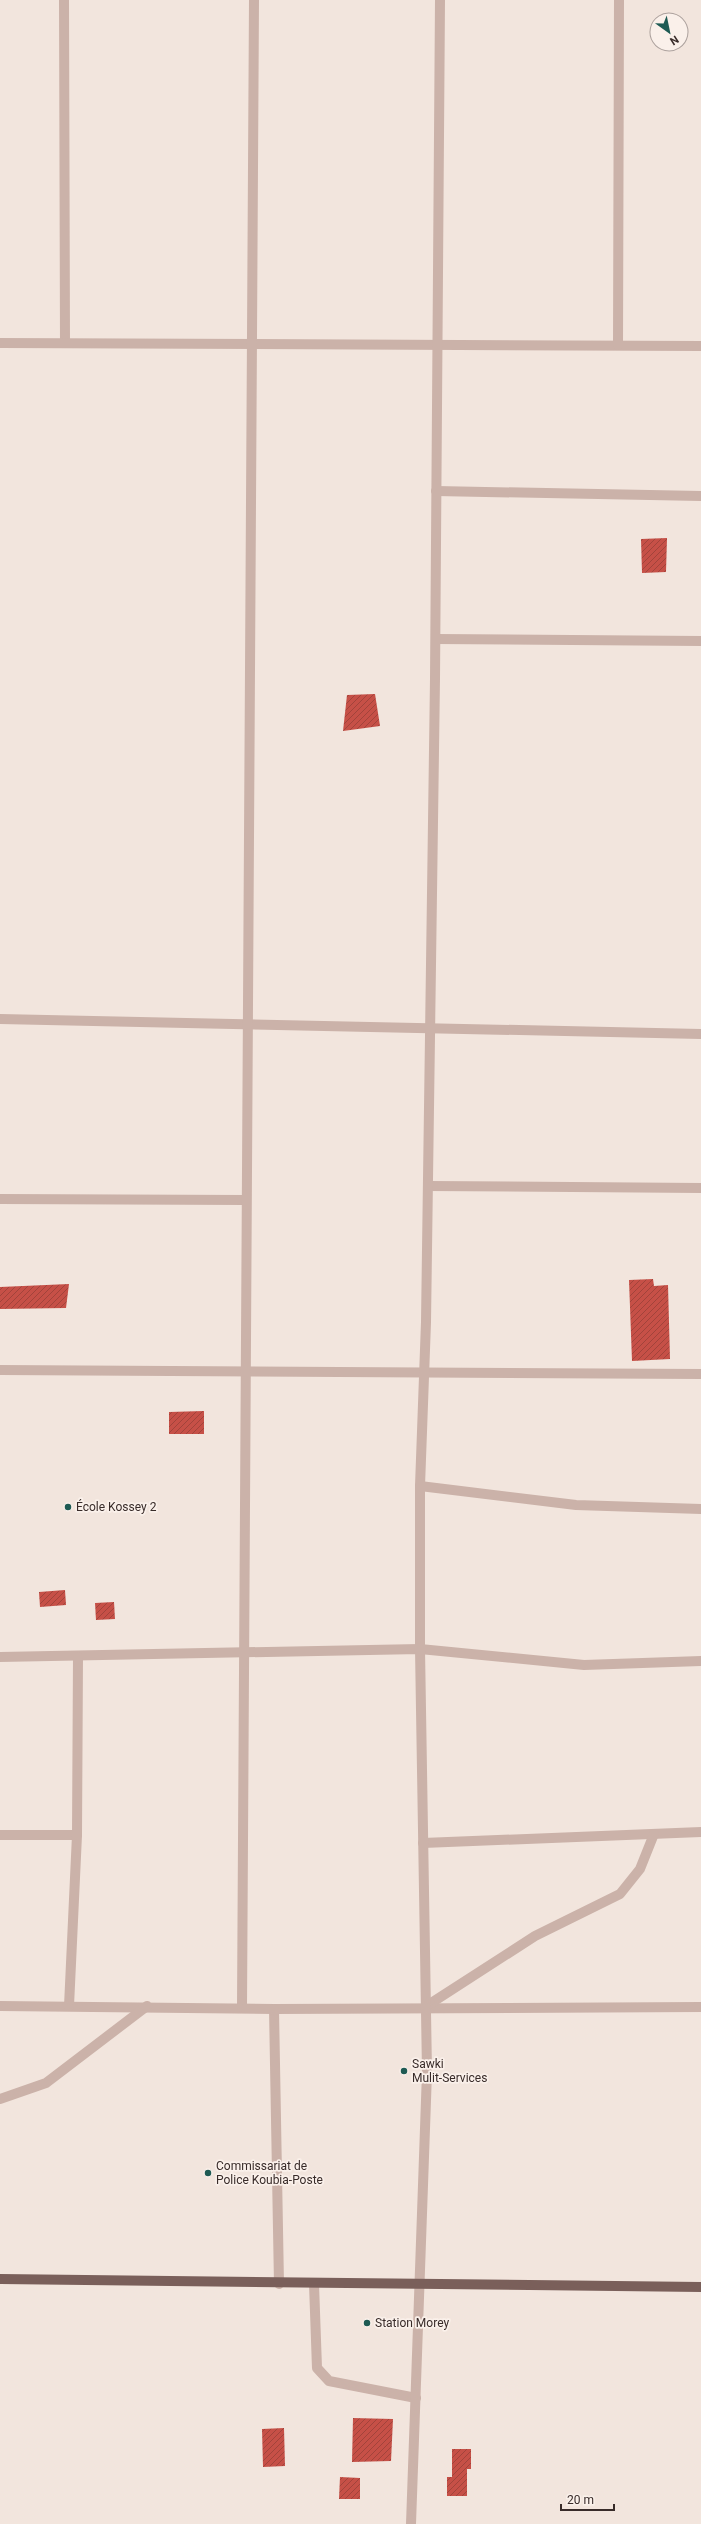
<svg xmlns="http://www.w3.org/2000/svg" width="701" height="2524" viewBox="0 0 701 2524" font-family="Roboto,sans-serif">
<defs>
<pattern id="building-hatch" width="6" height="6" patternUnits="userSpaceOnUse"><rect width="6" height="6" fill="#c65047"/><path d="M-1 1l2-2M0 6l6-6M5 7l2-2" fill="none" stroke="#a2433b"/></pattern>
</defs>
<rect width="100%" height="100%" fill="#f2e5dd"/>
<g fill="url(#building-hatch)">
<path d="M667 538 666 572 642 573 641 539Z"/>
<path d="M375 694 380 726 343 731 347 695Z"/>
<path d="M653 1279 654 1286 668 1285 670 1359 632 1361 629 1280Z"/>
<path d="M69 1284 66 1308 0 1309V1287Z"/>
<path d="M204 1411V1434H169V1412Z"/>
<path d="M65 1590 66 1605 40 1607 39 1592Z"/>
<path d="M114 1602 115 1619 96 1620 95 1603Z"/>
<path d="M353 2418 393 2419 391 2461 352 2462Z"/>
<path d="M284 2428 285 2466 263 2467 262 2429Z"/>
<path d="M452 2449H471V2469H467V2496H447V2477H452Z"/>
<path d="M340 2477 360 2478V2499H339Z"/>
</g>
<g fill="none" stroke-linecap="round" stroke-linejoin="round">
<path stroke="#cbb2a9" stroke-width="10" d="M314 2284 317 2368 329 2381 416 2398"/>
<g stroke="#cbb2a9" stroke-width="10">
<path d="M64 0 65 343"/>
<path d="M0 343 701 346"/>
<path d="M618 345 619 0"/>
<path d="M436 491 701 496"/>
<path d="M436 639 701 641"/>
<path d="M0 1019 701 1034"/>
<path d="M428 1186 701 1188"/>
<path d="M0 1199 246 1200"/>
<path d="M0 1370 701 1374"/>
<path d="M420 1486 576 1505 701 1509"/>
<path d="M0 1657 420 1649 584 1665 701 1661"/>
<path d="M0 1835H77"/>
<path d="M423 1843 701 1832"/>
<path d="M0 2006 274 2009 701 2007"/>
<path d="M69 2006 77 1835 78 1657"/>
<path d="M242 2007 254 0"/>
<path d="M425 2007 535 1936 620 1894 640 1869 654 1834"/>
<path d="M274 2009 279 2284"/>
<path d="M0 2099 46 2083 147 2006"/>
<path d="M411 2524 427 2072 420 1649V1486L426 1322 435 679 440 0"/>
</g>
<path stroke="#7a5f5a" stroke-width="10" d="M0 2279 701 2287"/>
</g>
<g fill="#1e5a53" stroke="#faf0ea" stroke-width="1.5">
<circle cx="68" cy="1507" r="4"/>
<circle cx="404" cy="2071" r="4"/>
<circle cx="208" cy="2173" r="4"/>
<circle cx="367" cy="2323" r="4"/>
</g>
<g text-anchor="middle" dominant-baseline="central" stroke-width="3.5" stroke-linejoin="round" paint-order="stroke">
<g font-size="12" fill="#382b29" stroke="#faf0ea" text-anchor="start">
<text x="76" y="1507">École Kossey 2</text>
<text x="412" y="2064">Sawki<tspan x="412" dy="14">Mulit-Services</tspan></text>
<text x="216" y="2166">Commissariat de<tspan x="216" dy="14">Police Koubia-Poste</tspan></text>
<text x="375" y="2323">Station Morey</text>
</g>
</g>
<g transform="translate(669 32) rotate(147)"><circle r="19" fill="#faf0ea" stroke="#aca19d"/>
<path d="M0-3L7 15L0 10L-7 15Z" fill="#1e5a53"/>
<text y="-6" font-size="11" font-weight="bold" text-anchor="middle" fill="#382b29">N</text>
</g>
<path d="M561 2504v6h53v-6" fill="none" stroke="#382b29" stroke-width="2"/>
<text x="567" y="2504" font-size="12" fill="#382b29" stroke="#faf0ea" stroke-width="3" paint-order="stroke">20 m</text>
</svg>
